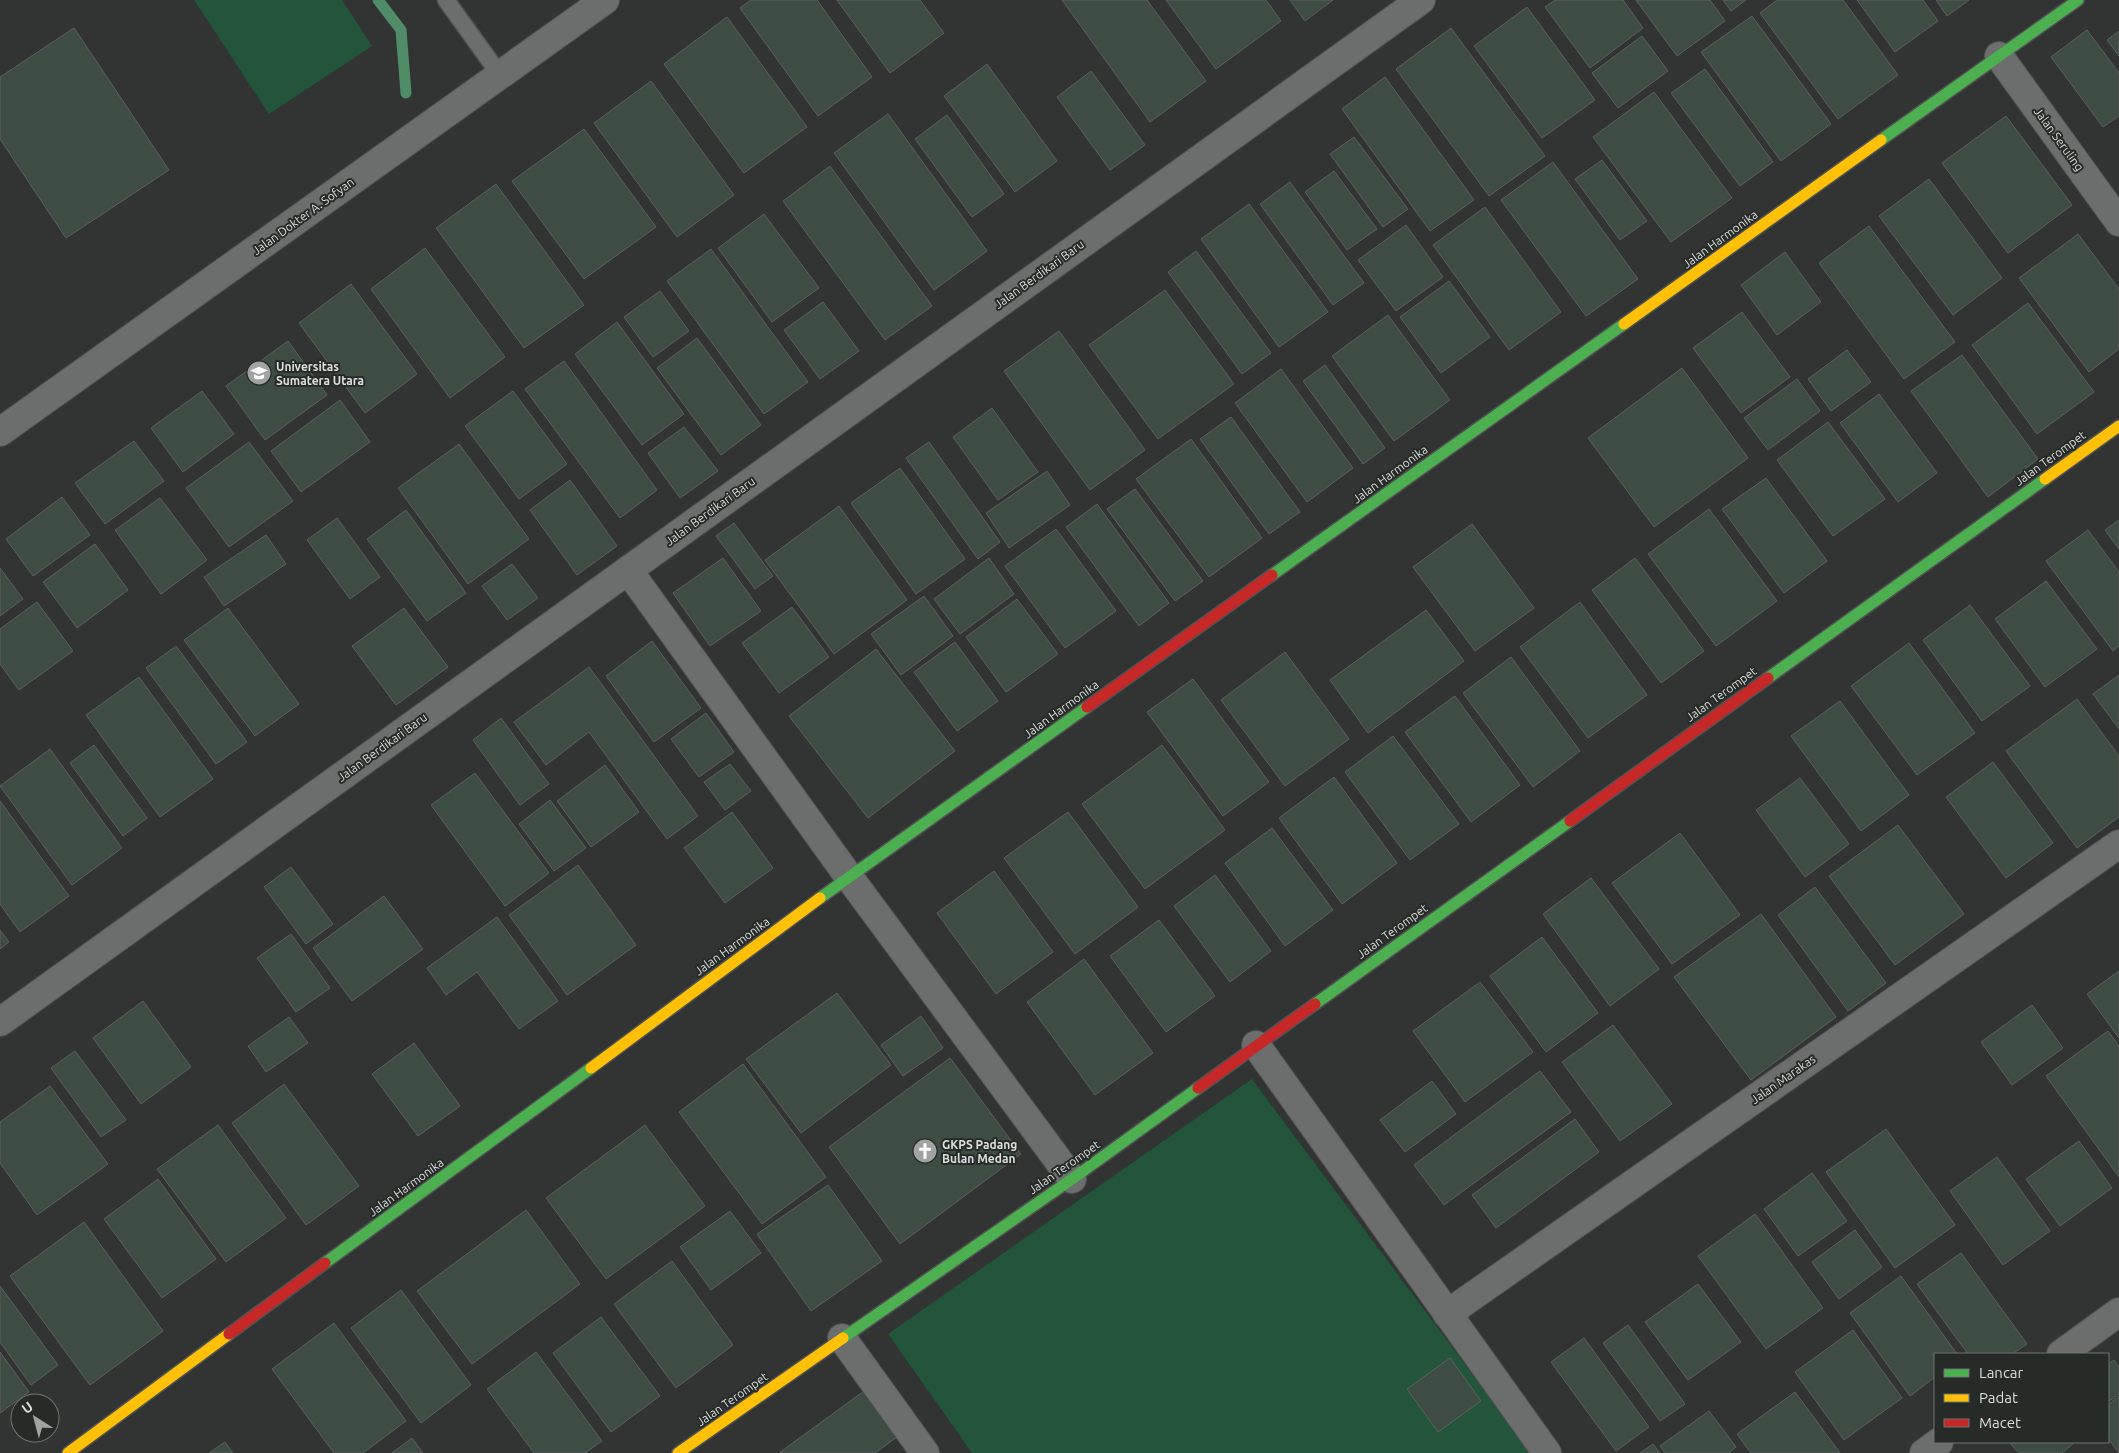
<svg xmlns="http://www.w3.org/2000/svg" width="2119" height="1453" viewBox="0 0 2119 1453" font-family="Ubuntu,sans-serif">
<rect width="100%" height="100%" fill="#313432"/>
<g fill="#225539">
<path d="M194 0H342L372 46 269 114Z"/>
<path d="M1252 1079 1531 1453H972L888 1334Z"/>
</g>
<g fill="none" stroke-linecap="round" stroke-linejoin="round">
<path stroke="#518c69" stroke-width="11" d="M378 0 401 30 406 93"/>
</g>
<g fill="#3e4d44" stroke="#5e5f5e">
<path d="M751 0H817L872 77 818 116 740 8Z"/>
<path d="M837 0H920L944 33 890 73Z"/>
<path d="M1062 0H1147L1206 81 1150 122Z"/>
<path d="M1166 0H1266L1281 21 1216 69Z"/>
<path d="M1290 0H1333L1305 21Z"/>
<path d="M1555 0H1623L1643 28 1590 68 1545 7Z"/>
<path d="M1636 0H1710L1725 21 1677 56Z"/>
<path d="M1723 0H1746L1731 11Z"/>
<path d="M1777 0H1843L1898 75 1838 119 1760 13Z"/>
<path d="M1857 0H1923L1938 21 1895 52Z"/>
<path d="M1936 0H1969L1947 16Z"/>
<path d="M1527 7 1595 100 1542 138 1474 46Z"/>
<path d="M1752 16 1831 124 1781 161 1701 52Z"/>
<path d="M727 17 807 127 744 173 664 64Z"/>
<path d="M74 28 169 170 66 238 0 139V77Z"/>
<path d="M1451 28 1545 156 1489 196 1396 69Z"/>
<path d="M2087 30 2119 73V116L2103 127 2051 57Z"/>
<path d="M2119 31V56L2107 40Z"/>
<path d="M1642 36 1668 71 1618 108 1592 73Z"/>
<path d="M987 64 1057 161 1015 192 944 96Z"/>
<path d="M1705 69 1773 162 1740 186 1671 93Z"/>
<path d="M1091 71 1145 145 1110 170 1057 97Z"/>
<path d="M1385 77 1474 200 1430 231 1342 109Z"/>
<path d="M651 81 734 195 677 237 594 123Z"/>
<path d="M1654 92 1732 198 1671 242 1593 137Z"/>
<path d="M888 114 987 251 934 290 834 153Z"/>
<path d="M947 115 1004 194 972 217 915 139Z"/>
<path d="M2006 116 2072 205 2008 253 1942 163Z"/>
<path d="M584 129 656 227 584 279 512 181Z"/>
<path d="M1354 137 1408 209 1383 227 1330 154Z"/>
<path d="M1602 160 1647 221 1620 240 1575 179Z"/>
<path d="M1553 162 1638 279 1586 316 1501 200Z"/>
<path d="M830 166 932 306 885 340 783 201Z"/>
<path d="M1334 171 1377 229 1347 250 1305 192Z"/>
<path d="M1929 179 2002 278 1953 315 1879 216Z"/>
<path d="M1290 182 1364 283 1333 305 1260 204Z"/>
<path d="M496 184 584 305 524 348 436 228Z"/>
<path d="M1249 204 1328 312 1279 347 1201 239Z"/>
<path d="M1485 207 1561 312 1509 350 1433 245Z"/>
<path d="M764 214 819 288 772 322 718 248Z"/>
<path d="M1406 225 1443 277 1396 311 1358 260Z"/>
<path d="M1869 226 1955 342 1904 379 1819 263Z"/>
<path d="M2078 234 2119 289V349L2089 372 2019 278Z"/>
<path d="M425 248 505 357 450 398 371 289Z"/>
<path d="M711 249 808 382 764 414 667 281Z"/>
<path d="M1196 251 1271 353 1242 374 1168 272Z"/>
<path d="M1785 252 1821 302 1777 335 1741 285Z"/>
<path d="M1449 281 1490 337 1441 373 1400 317Z"/>
<path d="M351 284 417 374 365 413 299 323Z"/>
<path d="M1165 290 1234 384 1158 439 1089 345Z"/>
<path d="M660 291 689 331 653 357 624 317Z"/>
<path d="M823 302 859 351 820 379 784 330Z"/>
<path d="M2028 303 2094 392 2037 434 1972 345Z"/>
<path d="M1742 312 1790 377 1741 413 1693 348Z"/>
<path d="M1388 315 1450 400 1394 441 1332 356Z"/>
<path d="M617 322 684 414 642 445 575 354Z"/>
<path d="M1059 331 1145 450 1090 490 1004 371Z"/>
<path d="M697 338 761 425 721 455 657 368Z"/>
<path d="M288 341 327 395 265 440 226 386Z"/>
<path d="M1847 350 1871 382 1831 411 1808 379Z"/>
<path d="M1962 355 2038 459 1988 497 1911 391Z"/>
<path d="M564 361 657 490 620 518 525 389Z"/>
<path d="M1325 365 1385 448 1363 464 1303 381Z"/>
<path d="M1682 368 1748 458 1654 527 1588 438Z"/>
<path d="M1281 369 1353 468 1307 502 1235 403Z"/>
<path d="M1797 379 1820 411 1768 450 1744 418Z"/>
<path d="M202 391 234 434 183 472 151 428Z"/>
<path d="M513 391 567 464 519 499 465 426Z"/>
<path d="M1879 394 1937 473 1898 502 1840 423Z"/>
<path d="M340 400 370 442 301 492 271 451Z"/>
<path d="M992 408 1038 472 998 500 953 437Z"/>
<path d="M1231 417 1300 512 1269 534 1200 439Z"/>
<path d="M1828 422 1885 499 1833 536 1777 460Z"/>
<path d="M684 427 718 471 680 498 648 453Z"/>
<path d="M1191 439 1262 538 1209 577 1136 479Z"/>
<path d="M134 441 164 481 105 524 75 483Z"/>
<path d="M249 442 293 501 229 547 186 488Z"/>
<path d="M929 442 1000 542 978 559 906 458Z"/>
<path d="M459 444 529 539 468 584 398 488Z"/>
<path d="M900 468 965 559 916 594 851 503Z"/>
<path d="M1047 471 1070 505 1009 548 986 513Z"/>
<path d="M1766 478 1827 561 1784 593 1722 509Z"/>
<path d="M570 480 617 546 577 575 530 510Z"/>
<path d="M1135 489 1203 581 1175 601 1107 509Z"/>
<path d="M62 497 90 535 33 576 6 539Z"/>
<path d="M160 498 207 560 161 594 115 530Z"/>
<path d="M1097 504 1169 603 1139 626 1066 527Z"/>
<path d="M839 506 907 600 834 654 765 560Z"/>
<path d="M1709 509 1777 601 1716 646 1648 554Z"/>
<path d="M406 510 466 593 427 621 367 539Z"/>
<path d="M337 518 380 577 350 599 307 540Z"/>
<path d="M2119 520V549L2105 530Z"/>
<path d="M734 523 773 576 755 589 716 536Z"/>
<path d="M1472 524 1534 608 1475 651 1413 567Z"/>
<path d="M1056 529 1116 611 1065 648 1005 566Z"/>
<path d="M2088 530 2119 572V646L2113 651 2046 561Z"/>
<path d="M266 535 286 564 224 606 204 577Z"/>
<path d="M95 544 128 590 77 628 43 582Z"/>
<path d="M723 558 761 611 710 646 673 593Z"/>
<path d="M989 558 1014 594 960 634 934 599Z"/>
<path d="M1635 558 1704 651 1661 683 1592 590Z"/>
<path d="M512 564 538 598 507 620 482 586Z"/>
<path d="M0 568 23 599 0 616Z"/>
<path d="M2046 581 2097 649 2045 687 1995 619Z"/>
<path d="M924 596 953 636 901 675 871 634Z"/>
<path d="M1017 599 1058 654 1006 692 966 637Z"/>
<path d="M37 602 73 651 19 690 0 664V629Z"/>
<path d="M1580 602 1647 695 1588 738 1520 647Z"/>
<path d="M1970 605 2030 686 1982 721 1923 640Z"/>
<path d="M792 607 829 657 779 693 742 643Z"/>
<path d="M228 608 299 704 255 736 184 640Z"/>
<path d="M404 608 448 667 396 705 352 646Z"/>
<path d="M1426 610 1464 661 1368 733 1330 680Z"/>
<path d="M652 641 701 708 654 742 606 676Z"/>
<path d="M955 642 998 701 957 731 914 672Z"/>
<path d="M1909 643 1975 733 1917 775 1851 686Z"/>
<path d="M176 646 247 742 216 764 146 668Z"/>
<path d="M876 649 955 751 868 818 789 716Z"/>
<path d="M1285 652 1349 739 1285 786 1221 700Z"/>
<path d="M1511 657 1580 751 1533 787 1463 693Z"/>
<path d="M589 667 698 816 667 839 589 732 546 765 514 722Z"/>
<path d="M2119 675V729L2093 694Z"/>
<path d="M139 677 213 779 160 817 86 715Z"/>
<path d="M1193 679 1269 782 1223 816 1147 712Z"/>
<path d="M1455 696 1520 785 1471 822 1405 732Z"/>
<path d="M2077 699 2119 756V817L2077 848 2006 751Z"/>
<path d="M1840 701 1909 795 1861 831 1791 736Z"/>
<path d="M706 713 734 752 699 777 671 739Z"/>
<path d="M501 718 549 784 520 805 473 740Z"/>
<path d="M1393 736 1459 824 1410 860 1345 772Z"/>
<path d="M94 745 147 818 123 836 70 763Z"/>
<path d="M1162 745 1225 830 1145 889 1082 804Z"/>
<path d="M50 749 122 848 72 885 0 786Z"/>
<path d="M1993 762 2053 843 2006 878 1946 797Z"/>
<path d="M730 764 751 791 725 810 704 782Z"/>
<path d="M605 765 639 812 591 847 557 801Z"/>
<path d="M475 773 549 873 505 906 431 805Z"/>
<path d="M1334 777 1397 863 1342 904 1279 818Z"/>
<path d="M1800 778 1849 844 1805 877 1756 810Z"/>
<path d="M550 800 586 848 554 871 519 824Z"/>
<path d="M0 801 69 896 20 932 0 904Z"/>
<path d="M732 812 773 868 725 903 684 848Z"/>
<path d="M1068 812 1138 907 1075 954 1004 858Z"/>
<path d="M1898 825 1964 914 1895 965 1829 876Z"/>
<path d="M1272 828 1333 910 1285 946 1225 863Z"/>
<path d="M1680 833 1740 915 1672 964 1612 883Z"/>
<path d="M578 865 636 945 567 995 509 915Z"/>
<path d="M291 867 333 924 306 944 264 887Z"/>
<path d="M994 871 1053 952 996 994 937 913Z"/>
<path d="M1215 875 1271 951 1230 982 1174 906Z"/>
<path d="M1591 878 1659 969 1610 1006 1543 914Z"/>
<path d="M1815 887 1886 983 1848 1011 1778 915Z"/>
<path d="M384 896 423 949 352 1001 313 948Z"/>
<path d="M1761 914 1836 1017 1751 1080 1674 977Z"/>
<path d="M497 917 558 1001 519 1029 477 972 446 995 427 968Z"/>
<path d="M1159 920 1215 996 1166 1032 1110 956Z"/>
<path d="M0 930 9 942 0 949Z"/>
<path d="M291 934 330 988 296 1012 257 958Z"/>
<path d="M1542 937 1598 1013 1546 1052 1490 976Z"/>
<path d="M1084 959 1153 1053 1095 1095 1027 1002Z"/>
<path d="M2119 971V1038L2087 994Z"/>
<path d="M1480 982 1533 1052 1465 1102 1413 1031Z"/>
<path d="M837 993 891 1065 801 1133 746 1059Z"/>
<path d="M143 1001 191 1067 141 1104 93 1038Z"/>
<path d="M2032 1005 2063 1048 2012 1085 1981 1042Z"/>
<path d="M921 1016 943 1048 903 1076 881 1045Z"/>
<path d="M289 1017 308 1043 266 1072 248 1046Z"/>
<path d="M1613 1025 1672 1104 1620 1141 1562 1062Z"/>
<path d="M2108 1031 2119 1046V1177L2046 1076Z"/>
<path d="M414 1043 460 1106 418 1136 372 1074Z"/>
<path d="M75 1051 126 1120 101 1137 51 1068Z"/>
<path d="M950 1058 1021 1154 900 1244 829 1147Z"/>
<path d="M743 1064 826 1177 762 1224 679 1112Z"/>
<path d="M1540 1071 1571 1112 1444 1205 1414 1165Z"/>
<path d="M1432 1081 1456 1114 1405 1152 1380 1120Z"/>
<path d="M284 1084 359 1186 306 1225 232 1123Z"/>
<path d="M50 1086 108 1164 37 1215 0 1163V1122Z"/>
<path d="M1575 1119 1599 1152 1496 1228 1472 1195Z"/>
<path d="M218 1125 286 1218 226 1262 157 1169Z"/>
<path d="M645 1125 705 1206 606 1279 546 1198Z"/>
<path d="M1886 1129 1955 1225 1895 1268 1826 1172Z"/>
<path d="M2079 1141 2112 1188 2060 1226 2026 1179Z"/>
<path d="M1997 1157 2050 1231 2003 1265 1950 1191Z"/>
<path d="M1812 1173 1847 1221 1798 1256 1764 1209Z"/>
<path d="M158 1179 216 1259 162 1298 104 1219Z"/>
<path d="M828 1185 882 1261 811 1311 757 1234Z"/>
<path d="M526 1210 580 1284 472 1364 417 1291Z"/>
<path d="M730 1211 761 1253 711 1290 680 1247Z"/>
<path d="M1755 1214 1823 1308 1766 1349 1698 1256Z"/>
<path d="M84 1222 163 1331 90 1385 10 1276Z"/>
<path d="M1855 1230 1882 1267 1839 1299 1812 1262Z"/>
<path d="M1961 1253 2027 1344 2012 1354H1968L1917 1284Z"/>
<path d="M672 1261 733 1345 676 1388 614 1304Z"/>
<path d="M1901 1276 1957 1354H1935V1377L1910 1396 1850 1313Z"/>
<path d="M1698 1284 1741 1342 1688 1380 1645 1322Z"/>
<path d="M0 1286 58 1365 31 1385 0 1342Z"/>
<path d="M401 1290 471 1385 421 1423 351 1328Z"/>
<path d="M601 1317 660 1396 611 1432 553 1353Z"/>
<path d="M334 1323 406 1421 363 1453H334L272 1369Z"/>
<path d="M1628 1325 1685 1404 1660 1421 1603 1343Z"/>
<path d="M1853 1330 1902 1398 1844 1440 1795 1372Z"/>
<path d="M1584 1338 1649 1427 1616 1451 1551 1362Z"/>
<path d="M0 1352 29 1392 0 1413Z"/>
<path d="M536 1352 602 1441 585 1453H534L487 1389Z"/>
<path d="M1450 1358 1481 1401 1438 1432 1407 1389Z"/>
<path d="M2114 1360 2119 1367V1394L2108 1402V1364Z"/>
<path d="M864 1391 897 1437 875 1453H779Z"/>
<path d="M1795 1392 1840 1453H1751L1737 1434Z"/>
<path d="M2119 1396V1453L2108 1438V1405Z"/>
<path d="M1709 1411 1736 1447 1728 1453H1665L1660 1446Z"/>
<path d="M412 1438 423 1453H392Z"/>
<path d="M225 1442 233 1453H209Z"/>
<path d="M2009 1442H2075L2062 1453H2019Z"/>
<path d="M1653 1444 1660 1453H1640Z"/>
</g>
<g fill="none" stroke-linecap="round" stroke-linejoin="round">
<defs>
<path id="lane" d="M446 0 500 75"/>
<g id="street">
<path d="M1999 56 2119 222"/>
<path d="M0 432 605 0"/>
<path d="M628 570 849 877 1072 1179"/>
<path d="M0 1022 1421 0"/>
<path d="M1256 1045 1547 1453"/>
<path d="M1447 1314 2119 844"/>
<path d="M842 1338 925 1453"/>
<path d="M2061 1354 2119 1312"/>
<path d="M1924 1453 1939 1442"/>
</g>
<g id="fast">
<path d="M1881 140 2078 0"/>
<path d="M1272 575 1624 324"/>
<path d="M1768 678 2045 479"/>
<path d="M820 898 1087 707"/>
<path d="M1315 1004 1570 821"/>
<path d="M325 1263 591 1068"/>
<path d="M843 1338 1072 1179 1198 1088"/>
</g>
<g id="slow">
<path d="M1624 324 1881 140"/>
<path d="M2045 479 2119 426"/>
<path d="M591 1068 820 898"/>
<path d="M68 1453 229 1334"/>
<path d="M678 1453 843 1338"/>
</g>
<g id="jam">
<path d="M1087 707 1272 575"/>
<path d="M1570 821 1768 678"/>
<path d="M1198 1088 1315 1004"/>
<path d="M229 1334 325 1263"/>
</g>
</defs>
<use href="#lane" stroke="#505251" stroke-width="19"/>
<use href="#street" stroke="#505251" stroke-width="30"/>
<use href="#fast" stroke="#505251" stroke-width="14"/>
<use href="#slow" stroke="#505251" stroke-width="14"/>
<use href="#jam" stroke="#505251" stroke-width="14"/>
<use href="#lane" stroke="#6c6e6d" stroke-width="16"/>
<use href="#street" stroke="#6c6e6d" stroke-width="28"/>
<use href="#fast" stroke="#4caf50" stroke-width="11"/>
<use href="#slow" stroke="#ffc107" stroke-width="11"/>
<use href="#jam" stroke="#c62828" stroke-width="11"/>
</g>
<defs>
<symbol id="university-disc" viewBox="-11 -11 22 22"><circle r="9.5" fill="#a0a3a1" stroke="#262b28"/><path d="M0-5L7-2L0 1L-7-2ZM-4 1L0 2.5L4 1V4Q0 6-4 4Z" fill="#fff"/></symbol>
<symbol id="church-disc" viewBox="-11 -11 22 22"><circle r="9.5" fill="#a0a3a1" stroke="#262b28"/><path d="M-1.2-6h2.4v3.5h3.3v2.4h-3.3V6h-2.4V-.1h-3.3v-2.4h3.3Z" fill="#fff"/></symbol>
</defs>
<g fill-rule="evenodd">
<use href="#university-disc" x="245" y="359" width="28" height="28"/>
<use href="#church-disc" x="911" y="1137" width="28" height="28"/>
</g>
<g text-anchor="middle" dominant-baseline="central" stroke-width="4" stroke-linejoin="round" paint-order="stroke">
<g font-size="12" fill="#dcdfdd" stroke="#262b28">
<text transform="translate(2059 139) rotate(54)">Jalan Seruling</text>
<text transform="translate(303 216) rotate(-36)">Jalan Dokter A. Sofyan</text>
<text transform="translate(1720 239) rotate(-36)">Jalan Harmonika</text>
<text transform="translate(1039 274) rotate(-36)">Jalan Berdikari Baru</text>
<text transform="translate(2050 458) rotate(-36)">Jalan Terompet</text>
<text transform="translate(1390 474) rotate(-36)">Jalan Harmonika</text>
<text transform="translate(710 511) rotate(-36)">Jalan Berdikari Baru</text>
<text transform="translate(1721 694) rotate(-36)">Jalan Terompet</text>
<text transform="translate(1061 709) rotate(-36)">Jalan Harmonika</text>
<text transform="translate(382 747) rotate(-36)">Jalan Berdikari Baru</text>
<text transform="translate(1392 931) rotate(-36)">Jalan Terompet</text>
<text transform="translate(732 946) rotate(-36)">Jalan Harmonika</text>
<text transform="translate(1783 1079) rotate(-35)">Jalan Marakas</text>
<text transform="translate(1064 1167) rotate(-35)">Jalan Terompet</text>
<text transform="translate(406 1187) rotate(-36)">Jalan Harmonika</text>
<text transform="translate(732 1399) rotate(-35)">Jalan Terompet</text>
</g>
<g font-size="12" font-weight="bold" fill="#dcdfdd" stroke="#262b28" text-anchor="start">
<text x="276" y="366">Universitas<tspan x="276" dy="14">Sumatera Utara</tspan></text>
<text x="942" y="1144">GKPS Padang<tspan x="942" dy="14">Bulan Medan</tspan></text>
</g>
</g>
<rect x="1934" y="1353" width="175" height="90" fill="#262b28" stroke="#6f7370"/>
<rect x="1944" y="1369" width="25" height="8" fill="#4caf50" stroke="#6f7370"/>
<text x="1979" y="1378" font-size="15" fill="#dcdfdd">Lancar</text>
<rect x="1944" y="1394" width="25" height="8" fill="#ffc107" stroke="#6f7370"/>
<text x="1979" y="1403" font-size="15" fill="#dcdfdd">Padat</text>
<rect x="1944" y="1419" width="25" height="8" fill="#c62828" stroke="#6f7370"/>
<text x="1979" y="1428" font-size="15" fill="#dcdfdd">Macet</text>
<g transform="translate(35 1418) rotate(324)"><circle r="24" fill="#262b28" stroke="#6f7370"/>
<path d="M0-4L9 19L0 12L-9 19Z" fill="#a0a3a1"/>
<text y="-8" font-size="14" font-weight="bold" text-anchor="middle" fill="#dcdfdd">U</text>
</g>
</svg>
